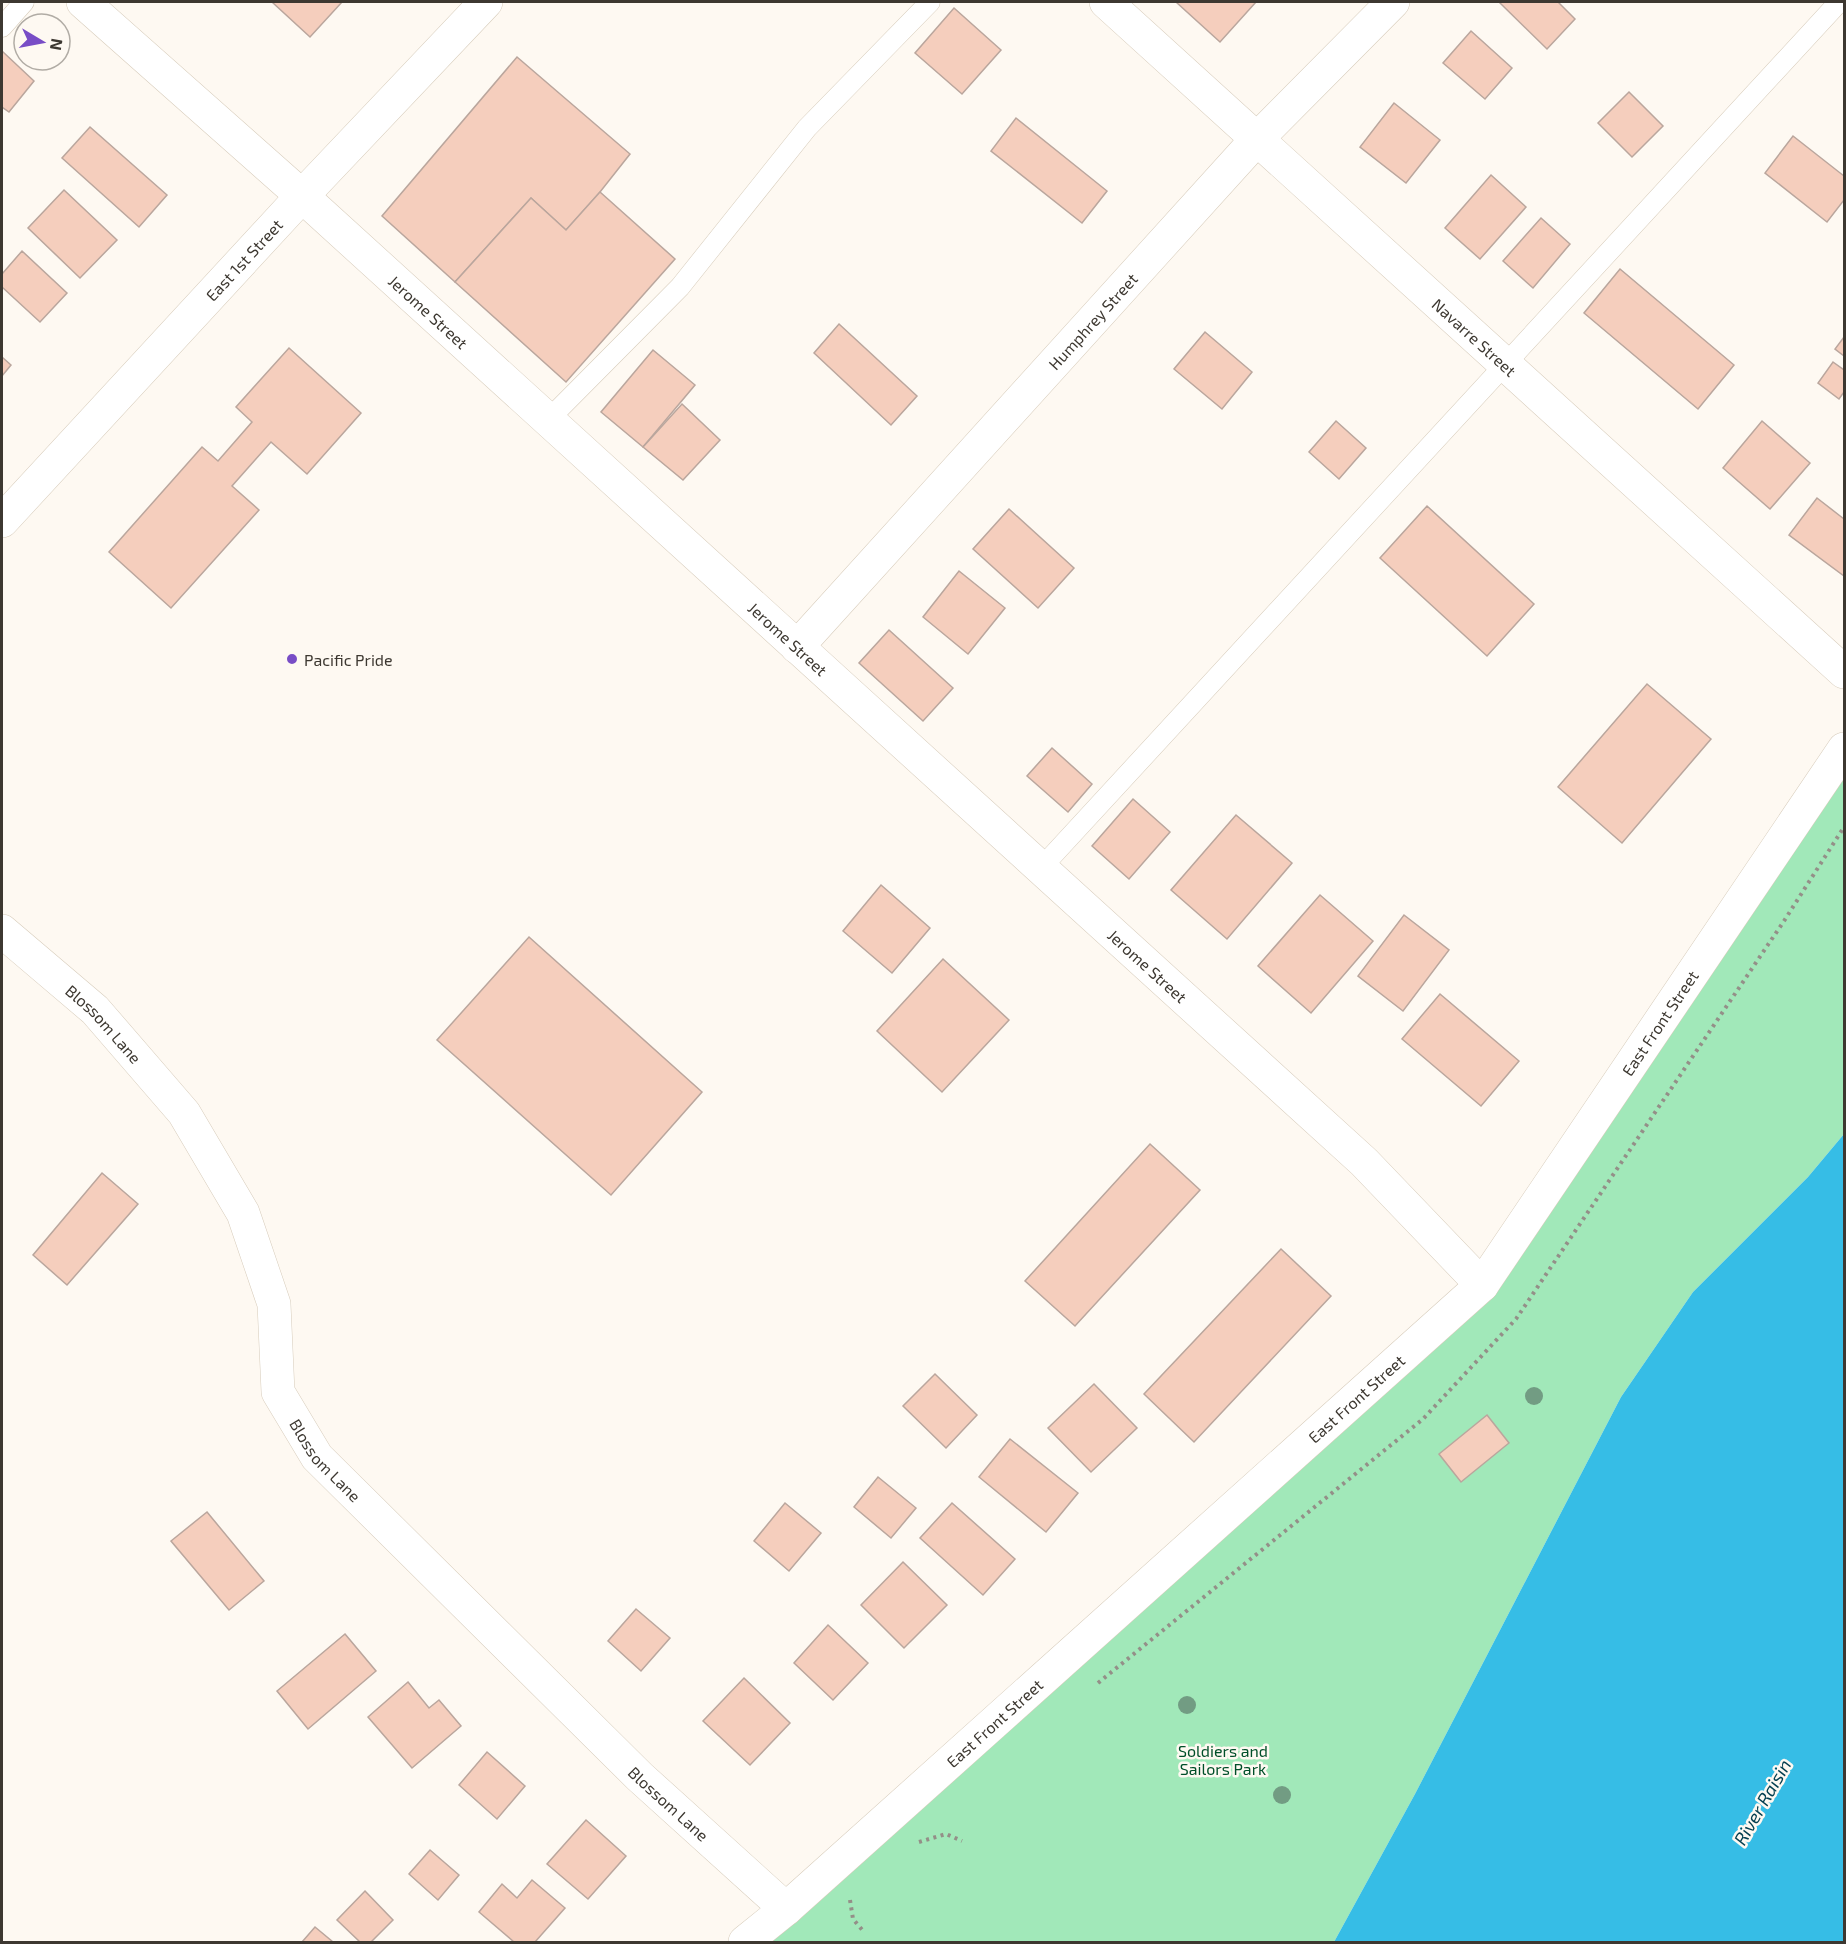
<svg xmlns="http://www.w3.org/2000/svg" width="1846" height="1944" viewBox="0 0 1846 1944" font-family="'Exo 2',sans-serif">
<rect width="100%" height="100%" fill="#fef9f2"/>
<path fill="#a1e8b9" d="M1844 750V1134L1808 1177 1693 1292 1621 1397 1415 1794 1334 1942H744L1482 1285Z"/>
<path fill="#36bde6" d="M1844 1134V1942H1334L1415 1794 1621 1397 1693 1292 1808 1177Z"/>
<g fill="#f5cebd" stroke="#baa69d" stroke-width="1.5">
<path d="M272 2H342L310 37Z"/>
<path d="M1176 2H1256L1220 42Z"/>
<path d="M1499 2H1558L1575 19 1547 49Z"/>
<path d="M954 8 1001 50 962 94 915 53Z"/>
<path d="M1471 31 1512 68 1485 99 1443 63Z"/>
<path d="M2 51 34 81 9 112 2 107Z"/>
<path d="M517 57 630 154 600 192 566 230 531 198 455 282 382 216Z"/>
<path d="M1629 92 1663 126 1632 157 1598 123Z"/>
<path d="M1394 103 1440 140 1406 183 1360 147Z"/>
<path d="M1016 118 1107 191 1082 223 991 151Z"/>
<path d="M90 127 167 195 139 227 62 158Z"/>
<path d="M1793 136 1844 176V200L1827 222 1765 173Z"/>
<path d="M1491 175 1526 207 1480 259 1445 228Z"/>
<path d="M64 190 117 240 80 278 28 228Z"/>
<path d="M600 192 675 259 566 382 455 282 531 198 566 230Z"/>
<path d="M1541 218 1570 244 1533 288 1503 261Z"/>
<path d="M22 251 67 293 40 322 2 287V274Z"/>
<path d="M1620 269 1734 365 1698 409 1584 313Z"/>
<path d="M839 324 917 396 891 425 814 353Z"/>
<path d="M1205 332 1252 372 1222 409 1174 369Z"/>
<path d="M1844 337V356L1835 349Z"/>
<path d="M289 348 361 413 307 474 271 442 232 486 259 510 171 608 109 552 202 447 218 461 252 422 236 407Z"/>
<path d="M653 350 695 385 643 447 601 412Z"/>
<path d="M2 357 11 365 2 376Z"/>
<path d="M1833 362 1844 370V392L1839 399 1818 383Z"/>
<path d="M682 404 720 440 683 480 643 447Z"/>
<path d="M1336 421 1366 448 1339 479 1309 452Z"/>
<path d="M1762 421 1810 463 1770 509 1723 468Z"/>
<path d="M1817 498 1844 519V576L1789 535Z"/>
<path d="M1427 506 1534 604 1487 656 1380 558Z"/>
<path d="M1009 509 1074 568 1038 608 973 549Z"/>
<path d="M959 571 1005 608 968 654 923 617Z"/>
<path d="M889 630 953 688 923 721 859 663Z"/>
<path d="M1647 684 1711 739 1622 843 1558 787Z"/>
<path d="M1052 748 1092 784 1068 812 1027 776Z"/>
<path d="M1133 799 1170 832 1129 879 1092 846Z"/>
<path d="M1236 815 1292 863 1227 939 1171 890Z"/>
<path d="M881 885 930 928 892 973 843 931Z"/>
<path d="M1320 895 1373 941 1311 1013 1258 966Z"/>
<path d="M1404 915 1449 950 1403 1011 1358 976Z"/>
<path d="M529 937 702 1092 611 1195 437 1040Z"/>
<path d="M943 959 1009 1020 942 1092 877 1031Z"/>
<path d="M1440 994 1519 1061 1481 1106 1402 1039Z"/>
<path d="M1150 1144 1200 1190 1075 1326 1025 1281Z"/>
<path d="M102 1173 138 1204 67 1285 33 1255Z"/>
<path d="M1281 1249 1331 1296 1194 1442 1144 1394Z"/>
<path d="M935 1374 977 1415 946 1448 903 1406Z"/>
<path d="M1094 1384 1137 1428 1091 1472 1048 1428Z"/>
<path d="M1487 1415 1509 1443 1461 1482 1439 1454Z"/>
<path d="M1010 1439 1078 1493 1046 1532 979 1477Z"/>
<path d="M878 1477 916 1508 891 1538 854 1507Z"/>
<path d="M785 1503 821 1533 789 1571 754 1541Z"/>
<path d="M952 1503 1015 1559 983 1595 920 1538Z"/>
<path d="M207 1512 264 1581 229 1610 171 1541Z"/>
<path d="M903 1562 947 1605 904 1648 861 1605Z"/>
<path d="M636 1609 670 1638 641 1671 608 1641Z"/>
<path d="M828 1625 868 1663 833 1700 794 1663Z"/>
<path d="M345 1634 376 1671 308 1729 277 1691Z"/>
<path d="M744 1678 790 1723 750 1765 703 1721Z"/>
<path d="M408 1682 429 1708 439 1700 461 1726 412 1768 368 1717Z"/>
<path d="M487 1752 525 1786 497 1819 459 1785Z"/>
<path d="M586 1820 626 1856 588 1899 547 1864Z"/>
<path d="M430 1850 459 1875 438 1900 409 1874Z"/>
<path d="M532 1880 565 1908 535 1942H514L479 1912 502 1884 517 1898Z"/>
<path d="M365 1891 393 1920 371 1942H360L337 1920Z"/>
<path d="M315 1927 333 1942H302Z"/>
</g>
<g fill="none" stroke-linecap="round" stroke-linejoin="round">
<defs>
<g id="service">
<path d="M2 27 24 2"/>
<path d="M548 420 680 287 807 128 930 2"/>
<path d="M1041 868 1839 2"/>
</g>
<g id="minor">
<path id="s1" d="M83 2 302 196 1364 1162 1482 1285"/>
<path id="s2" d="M1106 2 1844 672"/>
<path id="s3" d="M797 647 1257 139 1393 2"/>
<path id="s4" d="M2 931 95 1010 184 1113 243 1213 274 1304 278 1392 317 1457 640 1777 786 1909"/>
</g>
<g id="tertiary">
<path id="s5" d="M2 521 302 196 486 2"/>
<path id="s6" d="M745 1942 786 1909 1482 1285 1844 749"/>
</g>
</defs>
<use href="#service" stroke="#d7ccbb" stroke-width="21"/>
<use href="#minor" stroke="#d7ccbb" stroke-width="34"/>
<use href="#tertiary" stroke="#d7ccbb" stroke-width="34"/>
<g stroke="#948f88" stroke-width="4" stroke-dasharray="3 4.5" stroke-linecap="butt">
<path d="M1098 1683 1423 1419 1516 1319 1784 921 1844 827"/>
<path d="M919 1842 946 1834 962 1841"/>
<path d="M850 1900 853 1919 864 1932"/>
</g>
<use href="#service" stroke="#fff" stroke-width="20"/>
<use href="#minor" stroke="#fff" stroke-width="33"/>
<use href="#tertiary" stroke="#fff" stroke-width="33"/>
</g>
<g fill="#729c83">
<circle cx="1534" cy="1396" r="9"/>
<circle cx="1187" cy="1705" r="9"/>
<circle cx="1282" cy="1795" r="9"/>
</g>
<circle fill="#784dc6" stroke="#fef9f2" stroke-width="2" cx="292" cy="659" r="6"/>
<g text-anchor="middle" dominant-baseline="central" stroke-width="5" stroke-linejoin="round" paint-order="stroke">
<g font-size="16" fill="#3d3831" stroke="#fef9f2">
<text stroke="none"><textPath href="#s5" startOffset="356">East 1st Street</textPath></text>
<text stroke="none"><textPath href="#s1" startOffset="464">Jerome Street</textPath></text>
<text stroke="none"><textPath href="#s3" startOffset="440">Humphrey Street</textPath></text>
<text stroke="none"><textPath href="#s2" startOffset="498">Navarre Street</textPath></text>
<text stroke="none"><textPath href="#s1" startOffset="950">Jerome Street</textPath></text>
<text stroke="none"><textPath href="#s1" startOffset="1436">Jerome Street</textPath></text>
<text stroke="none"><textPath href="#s6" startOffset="1304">East Front Street</textPath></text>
<text stroke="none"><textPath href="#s4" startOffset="138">Blossom Lane</textPath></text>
<text stroke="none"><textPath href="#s6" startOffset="818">East Front Street</textPath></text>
<text stroke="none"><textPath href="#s4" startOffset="642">Blossom Lane</textPath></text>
<text stroke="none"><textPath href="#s6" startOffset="332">East Front Street</textPath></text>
<text stroke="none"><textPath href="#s4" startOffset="1128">Blossom Lane</textPath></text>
</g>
<g font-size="16" fill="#3d3831" stroke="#fef9f2" text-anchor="start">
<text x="304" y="659">Pacific Pride</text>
</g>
<g font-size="16" fill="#004f29" stroke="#fef9f2">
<text x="1223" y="1750">Soldiers and<tspan x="1223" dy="18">Sailors Park</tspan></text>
</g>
<g font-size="18" font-style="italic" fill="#054051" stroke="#fef9f2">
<text transform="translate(1762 1802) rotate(-60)">River Raisin</text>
</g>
</g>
<rect width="1846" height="1944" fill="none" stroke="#3d3831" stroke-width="6"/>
<g transform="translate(42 42) rotate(100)"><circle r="28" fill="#fef9f2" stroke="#b1aca5" stroke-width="1.5"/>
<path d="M0-4.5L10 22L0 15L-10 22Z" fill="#784dc6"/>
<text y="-9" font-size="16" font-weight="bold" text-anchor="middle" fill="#3d3831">N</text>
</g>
</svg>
